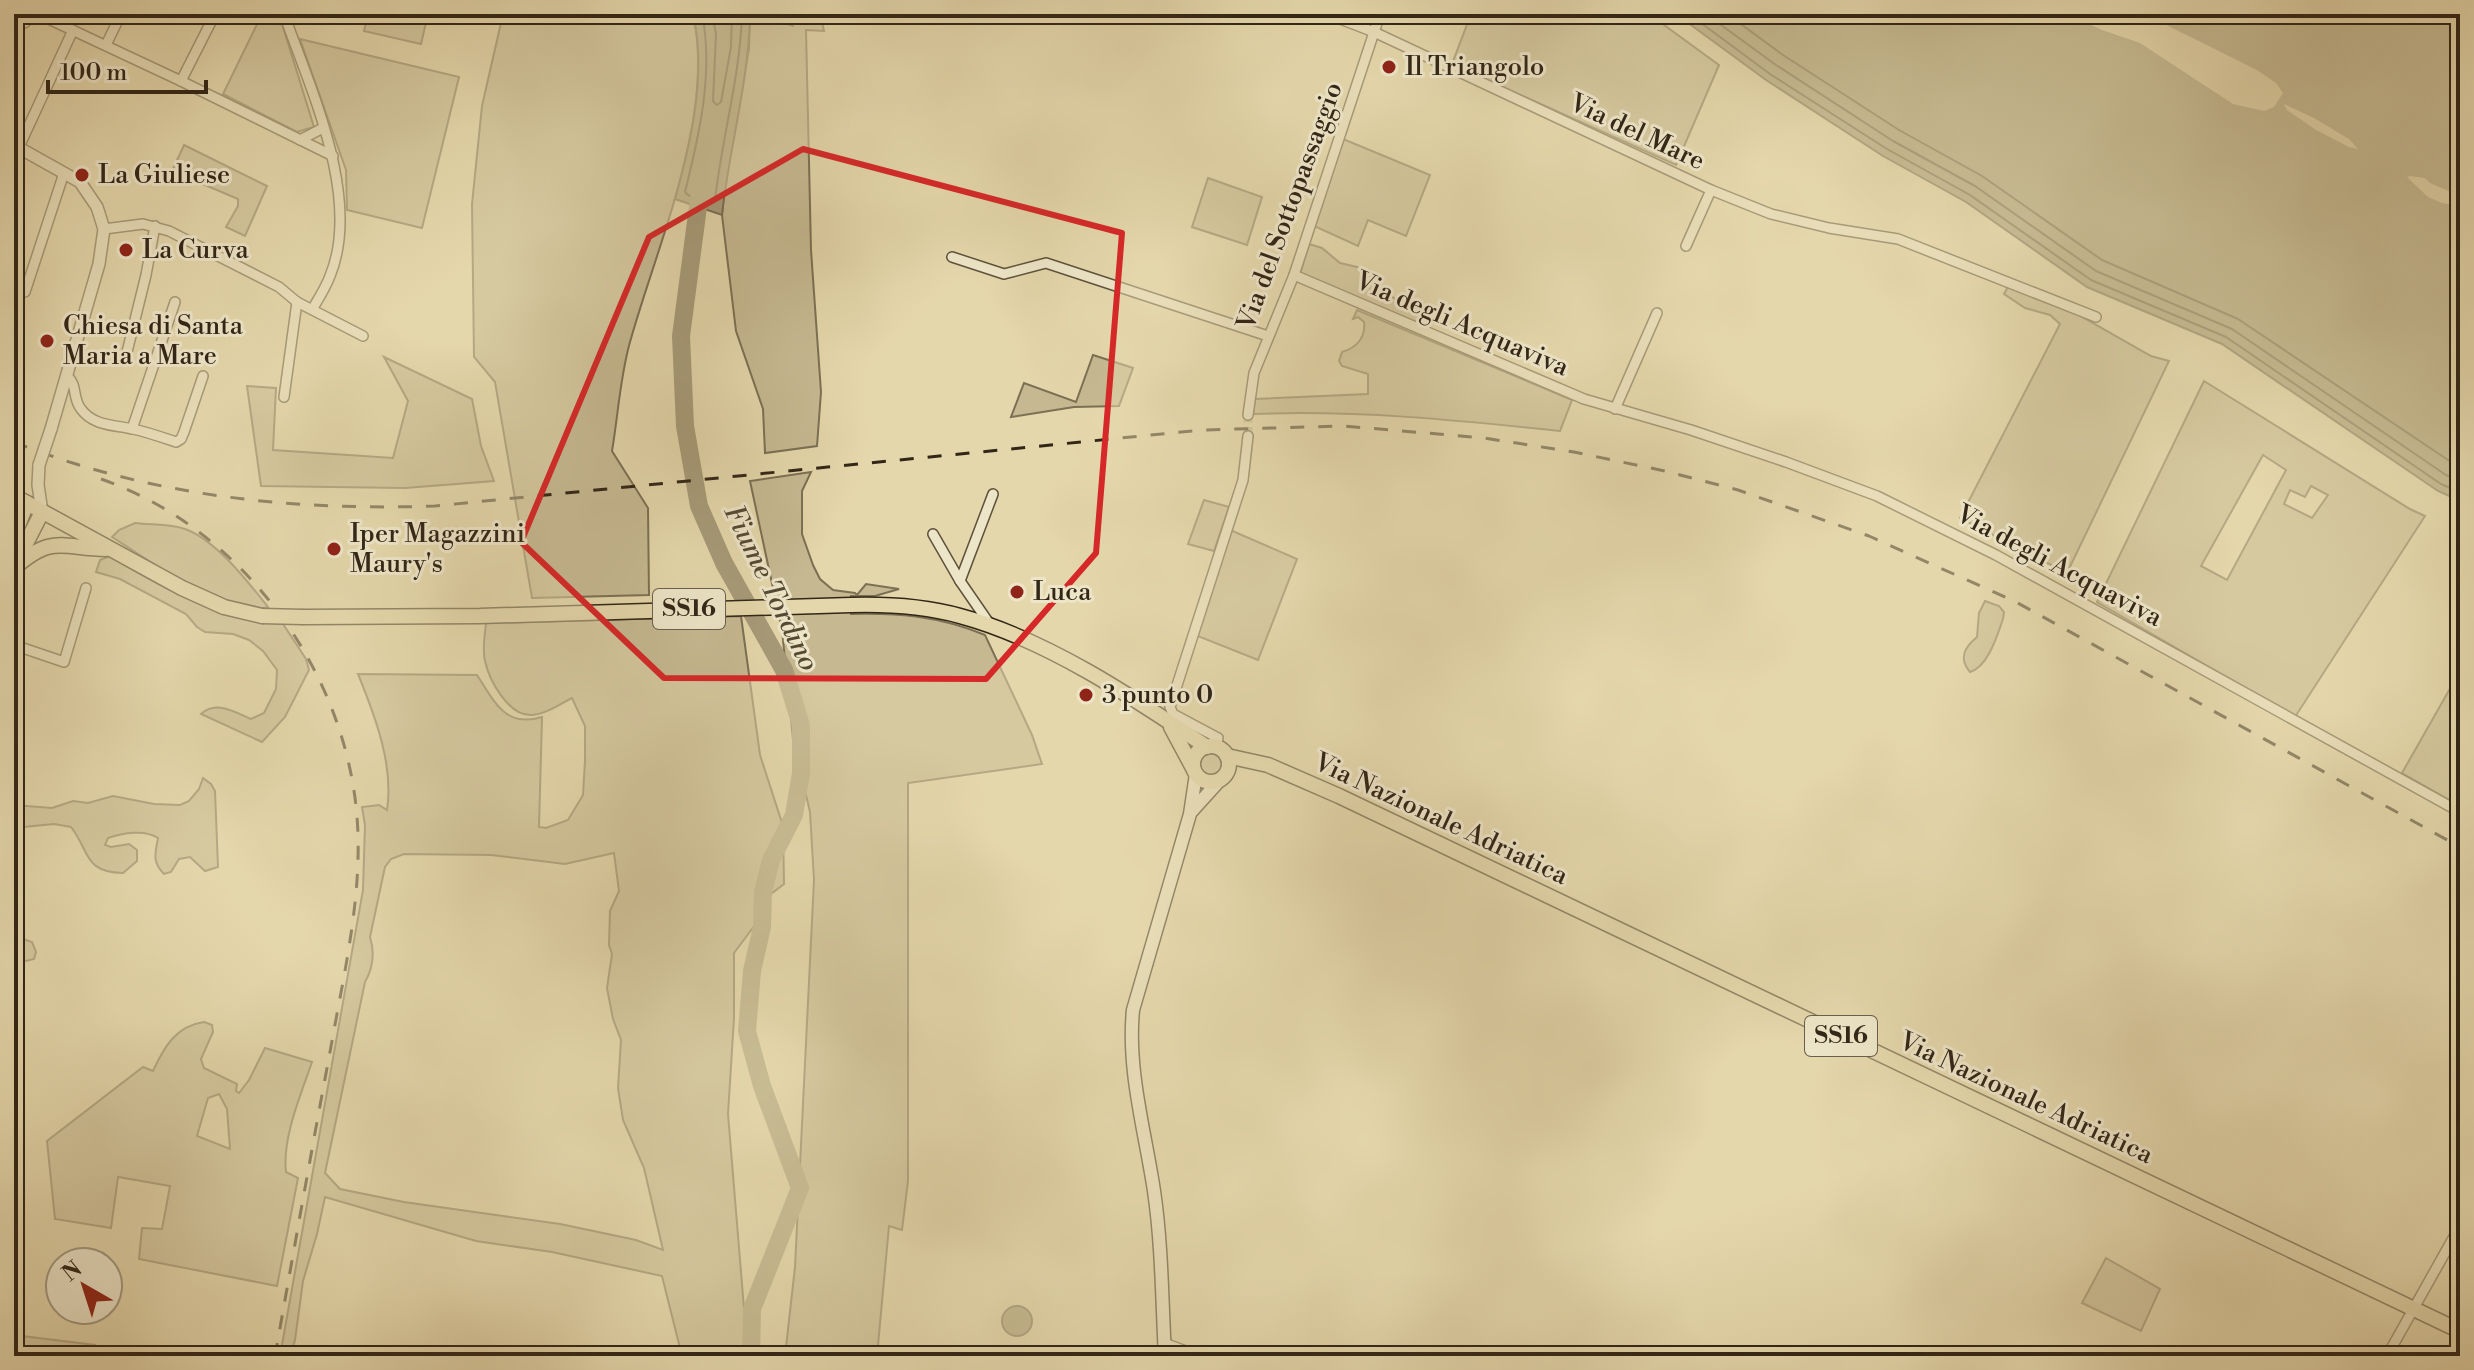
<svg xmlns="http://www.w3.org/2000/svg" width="2474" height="1370" viewBox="0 0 2474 1370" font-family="'Libre Bodoni',serif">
<rect width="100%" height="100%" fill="#e4d7ab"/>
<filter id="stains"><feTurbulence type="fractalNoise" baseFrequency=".0025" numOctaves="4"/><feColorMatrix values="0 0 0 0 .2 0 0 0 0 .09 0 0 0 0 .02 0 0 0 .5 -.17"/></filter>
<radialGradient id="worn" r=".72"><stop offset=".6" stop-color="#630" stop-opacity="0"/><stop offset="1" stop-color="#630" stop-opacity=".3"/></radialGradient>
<g fill="#c6b992" stroke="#7c7054" stroke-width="2" fill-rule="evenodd">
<path d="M262 14H279L314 127 297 132 223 94Z"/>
<path d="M368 14H428L421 44 364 31Z"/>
<path d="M503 14H693C716 115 657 245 630 342 620 377 618 416 612 451L648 508 649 595 532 598 495 382 474 357 472 204 482 106Z"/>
<path d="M750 14H787V24L793 26 794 14H820L824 31 806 30 811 250 821 392 817 446 765 453 763 409 736 331 722 215 726 172 749 49Z"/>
<path d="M1471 14H1649L1719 65 1676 165 1452 64Z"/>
<path d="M300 39 459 77 422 228 347 210 346 170Z"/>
<path d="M1343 139 1430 175 1406 236 1368 220 1358 246 1314 226Z"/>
<path d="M184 145 267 186 245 236 226 227 238 206V199L172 171Z"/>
<path d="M1208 178 1262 197 1247 245 1192 227Z"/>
<path d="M1309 244 1322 248 1340 263 1370 270 1371 279 1401 304 1428 309V315L1423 326 1300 274Z"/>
<path d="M2010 283 2068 309 2151 356 2169 361 2067 573 1960 518 2060 324 2050 315 2025 308 2004 294Z"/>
<path d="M1357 310 1572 400 1560 431C1457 420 1357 410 1253 414L1255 399 1368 394V374L1342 366 1339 361 1342 352C1356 348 1366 338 1364 322L1358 317 1353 319Z"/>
<path d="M1093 355 1133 368 1119 406 1074 407 1011 417 1024 383 1076 402Z"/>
<path d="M384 357 472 399 481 446 494 481 405 488 261 486 247 386 276 388 273 450 393 458 408 401Z"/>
<path d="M2204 381 2410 509 2425 516 2295 717 2097 602ZM2263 455 2286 470 2227 580 2201 566ZM2311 486 2328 495 2312 518 2284 504 2290 490 2305 497Z"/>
<path d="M811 472 802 491V534L813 565 820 579 833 590 855 593 857 595 866 584 899 589 875 596H851V614C900 613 939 616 985 635L1032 735 1042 764 908 783V1181L902 1230 889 1226 877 1356H785L795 1267 814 880 810 812 793 740 782 630 750 481Z"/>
<path d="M1204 500 1229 507 1214 551 1188 544Z"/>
<path d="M135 523C151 525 171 524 185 529 216 540 249 583 268 607 230 619 145 558 112 537L119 530Z"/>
<path d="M1228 529 1297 559 1258 660 1195 635Z"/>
<path d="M110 556C164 590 218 618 283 624L306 659 309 670 285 717 262 742 201 714C216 700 235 712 251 719L264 713 276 689 277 670 263 651 249 640 233 634 205 632 197 627 186 614 120 579 96 572 100 560Z"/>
<path d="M1985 601 1999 606 2004 612 2003 619C1997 636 1988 667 1970 672 1958 658 1965 647 1977 637L1979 613Z"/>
<path d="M741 616 760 755 783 826 784 884 755 906V925L734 953V1018L728 1114 747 1345 746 1356H682L662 1276 552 1252 476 1241 325 1197 317 1234 303 1281 295 1340 290 1356H280L363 890 365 825 362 807 379 805 387 810C394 765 375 716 358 674L477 675C495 703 506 728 542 717L539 827 546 828 568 820 583 795 585 761V726L572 698C560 704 546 714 532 715 509 717 489 680 485 661 482 649 485 634 486 623ZM614 853 619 891 610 911 609 945 612 954 607 988 613 1019 621 1040 618 1088 623 1120 644 1168 663 1250 636 1240 560 1224 404 1202 340 1189 325 1173 365 982C373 968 375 953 370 937L385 867 391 859 404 854 491 855 565 864Z"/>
<path d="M2460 671V806L2402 773Z"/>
<circle cx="1211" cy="764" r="14"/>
<path d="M203 778 211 784 215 791 218 867 205 871 190 857 179 859 171 872 164 874C152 862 155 854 158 838 145 829 122 833 108 838L105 845 111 847 129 844 137 850V861L123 873C83 872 90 851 71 827L54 824 24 827 14 851V805L52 808 73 801 88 803 113 796 154 804 180 805 189 801 199 789Z"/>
<path d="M14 936 32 942 36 952 34 959 26 961 14 957Z"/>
<path d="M204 1022 212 1025 213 1032 201 1059 204 1068 237 1084 236 1091 239 1093 249 1080 265 1048 312 1062C301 1094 282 1138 286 1172L298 1178 277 1286 139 1259 142 1228 162 1229 170 1186 118 1177 111 1228 55 1219 47 1141 143 1067 153 1071C164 1047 176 1026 204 1022ZM219 1094 227 1109 230 1149 197 1136 208 1098Z"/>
<path d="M2106 1258 2160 1289 2141 1331 2082 1303Z"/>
<path d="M14 1335 95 1345 102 1356H14Z"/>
</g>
<g fill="#a79b79" stroke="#786c52" stroke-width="2">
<path d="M693 14H750C749 82 729 148 722 215L675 199C691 142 707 73 693 14Z"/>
<path d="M1676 14H2460V501L2438 491 2222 344 2087 287 1966 202 1883 156 1766 80Z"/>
<circle cx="1017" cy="1321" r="15"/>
</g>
<g fill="#e4d7ab">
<path d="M2077 14H2144L2257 70 2276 83 2283 93 2274 107 2264 111 2233 104 2140 43 2102 30 2085 22Z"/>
<path d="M2284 104 2314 118 2349 139 2358 149 2349 147 2316 130 2287 110Z"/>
<path d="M2410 176 2425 178 2430 183 2460 196V206L2442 203 2428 197 2410 180 2407 177Z"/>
</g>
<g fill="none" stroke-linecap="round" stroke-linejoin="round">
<g stroke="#6c6048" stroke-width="2">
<path d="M702 14C714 72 699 136 685 192L688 195 711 203 715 200C722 137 740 77 742 14"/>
<path d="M712 14 716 34 713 101 717 105 721 102 731 47 732 14"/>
<path d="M1689 14 1770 74 1887 149 1970 195 2091 280 2226 337 2441 484 2460 492"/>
<path d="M1706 14 1776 65 1893 141 1975 186 2096 271 2232 329 2446 475 2460 481"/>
<path d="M1727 14 1783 55 1899 130 1982 176 2102 260 2238 319 2460 468"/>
</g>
<path stroke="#a79b79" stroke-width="18" d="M701 184 681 336 685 426 699 506 724 563 784 670 801 725V773L794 815 771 860 763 892 762 927 752 971 747 1031 762 1086 800 1188 752 1309 751 1356"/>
<path stroke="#c0b48d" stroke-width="9" stroke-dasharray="9 4.5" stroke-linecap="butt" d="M1248 436V415"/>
<defs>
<g id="minor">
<path d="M38 14 181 81 333 156"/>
<path d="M284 14C310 88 362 198 330 276 326 287 319 298 313 308"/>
<path d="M1327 14 1374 32 1711 190 1771 214 1829 228 1898 239 2096 317"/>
<path d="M106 45 121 14"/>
<path d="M181 81 215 14"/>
<path d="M300 140 323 128"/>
<path d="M19 147 73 30"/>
<path d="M104 229 143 224 169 231 279 287 297 302 363 336"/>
<path d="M1686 246 1711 190"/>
<path d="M952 257 1004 274 1046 263 1268 336"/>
<path d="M1294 275 1584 399 1691 430 1786 462 1877 496 1996 555 2460 812"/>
<path d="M25 292 64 173"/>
<path d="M126 356 146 275 155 226"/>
<path d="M67 376C78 385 72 398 81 409 93 426 115 425 133 429 147 432 161 437 176 442L181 439 184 432 203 376"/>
<path d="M284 397 297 302"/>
<path d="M1615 409 1657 313"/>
<path d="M1248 415 1254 373 1294 275 1380 14"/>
<path d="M132 429 175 302"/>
<path d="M933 534 960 581"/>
<path d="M991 626 960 581 993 494"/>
<path d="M14 645 64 662 86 588"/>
<path d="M1216 747 1218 738 1173 714 1170 707 1243 480 1248 436"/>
<path d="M1768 1356 1769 1352"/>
<path d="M2387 1356 2460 1226"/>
</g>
<g id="tertiary">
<path d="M14 23 24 22 33 14"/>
<path d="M14 145 80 182 97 207 104 229 99 264 51 429"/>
<path d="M39 465 38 485 42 512"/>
<path d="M1164 1344 1196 1356"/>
</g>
<g id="secondary">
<path d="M1192 811 1220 780"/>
<path d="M1165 1356C1162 1302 1162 1245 1154 1191 1145 1131 1127 1070 1133 1010L1190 814 1196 774"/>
</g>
<g id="primary">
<path d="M14 496 182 588 224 607 262 616"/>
<path d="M14 536 27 503"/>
<path d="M16 563 42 512"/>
<path d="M14 568C53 534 61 548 106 549"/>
<path d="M303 617 480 616 851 605C888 604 924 606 960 616 1046 639 1134 698 1207 747"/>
<path d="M1171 727 1193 768"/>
<circle cx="1211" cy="764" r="18"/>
<path d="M1227 756 1268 765 1339 796 2460 1331"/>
</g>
</defs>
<use href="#minor" stroke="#5e523c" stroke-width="12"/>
<use href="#tertiary" stroke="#5e523c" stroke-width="14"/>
<use href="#secondary" stroke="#322617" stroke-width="15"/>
<use href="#primary" stroke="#322617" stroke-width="17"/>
<use href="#minor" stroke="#ede5c8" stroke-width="9"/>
<use href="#tertiary" stroke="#ede5c8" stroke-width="11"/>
<use href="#secondary" stroke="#ede5c8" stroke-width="12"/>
<use href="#primary" stroke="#e4d7ab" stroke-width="14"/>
<g stroke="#322617" stroke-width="3" stroke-dasharray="14 14" stroke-linecap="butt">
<path d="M14 442C148 496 292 511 435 506L1202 430 1344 426 1484 438 1574 452 1665 471 1738 490 1869 536 2016 602 2460 847"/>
<path d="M101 479C238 527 340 662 356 806 365 888 344 972 330 1052 311 1153 293 1255 275 1356"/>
</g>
<defs>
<path id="tertiary-bridge" d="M39 465 51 429"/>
<path id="primary-bridge" d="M262 616 303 617"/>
</defs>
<use href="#tertiary-bridge" stroke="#5e523c" stroke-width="14" stroke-linecap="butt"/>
<use href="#primary-bridge" stroke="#322617" stroke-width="17" stroke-linecap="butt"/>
<use href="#tertiary-bridge" stroke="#ede5c8" stroke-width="11"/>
<use href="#primary-bridge" stroke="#e4d7ab" stroke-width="14"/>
</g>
<path d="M0 0H2474V1370H0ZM803 149 1122 233 1096 553 986 679 664 678 521 542 649 237Z" fill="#e4d7ab" fill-opacity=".55" fill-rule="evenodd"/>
<path fill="none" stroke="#d62828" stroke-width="6" stroke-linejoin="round" d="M803 149 1122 233 1096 553 986 679 664 678 521 542 649 237Z"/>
<g fill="#8f2418" stroke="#ede5c8" stroke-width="3">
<circle cx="1389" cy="67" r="8"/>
<circle cx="82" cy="175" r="8"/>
<circle cx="126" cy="250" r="8"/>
<circle cx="47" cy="341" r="8"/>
<circle cx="334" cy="549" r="8"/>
<circle cx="1017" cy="592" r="8"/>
<circle cx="1086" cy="695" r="8"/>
</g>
<g text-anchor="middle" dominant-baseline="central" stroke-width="6" stroke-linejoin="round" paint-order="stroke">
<g fill="#ede5c8" stroke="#6a5f4c" stroke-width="2">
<rect x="653" y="589" width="72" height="40" rx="6"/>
<rect x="1805" y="1016" width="72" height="40" rx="6"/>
</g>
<g font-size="24" font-weight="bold" fill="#322617">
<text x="689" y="609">SS16</text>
<text x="1841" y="1036">SS16</text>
</g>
<g font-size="26" fill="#322617" stroke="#ede5c8" text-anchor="start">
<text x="1405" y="67">Il Triangolo</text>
<text x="98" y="175">La Giuliese</text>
<text x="142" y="250">La Curva</text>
<text x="63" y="326">Chiesa di Santa<tspan x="63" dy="30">Maria a Mare</tspan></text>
<text x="350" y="534">Iper Magazzini<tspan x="350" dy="30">Maury's</tspan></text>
<text x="1033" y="592">Luca</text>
<text x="1102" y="695">3 punto 0</text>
</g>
<g font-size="26" fill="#322617" stroke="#ede5c8">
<text transform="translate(1637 132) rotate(25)">Via del Mare</text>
<text transform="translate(1290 206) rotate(-70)">Via del Sottopassaggio</text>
<text transform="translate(1462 324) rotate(23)">Via degli Acquaviva</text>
<text transform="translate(2059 566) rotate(28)">Via degli Acquaviva</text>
<text transform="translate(1441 819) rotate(25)">Via Nazionale Adriatica</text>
<text transform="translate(2026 1098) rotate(25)">Via Nazionale Adriatica</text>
</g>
<g font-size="28" font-style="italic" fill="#554934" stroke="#ede5c8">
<text transform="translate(771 588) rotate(64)">Fiume Tordino</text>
</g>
</g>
<rect width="2474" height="1370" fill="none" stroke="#e4d7ab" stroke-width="48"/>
<rect x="16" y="16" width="2442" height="1338" fill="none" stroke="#322617" stroke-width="4"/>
<rect x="24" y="24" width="2426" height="1322" fill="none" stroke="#322617" stroke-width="2"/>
<g transform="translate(84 1286) rotate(321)"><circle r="38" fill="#ede5c8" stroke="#a29981" stroke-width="2"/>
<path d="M0-6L14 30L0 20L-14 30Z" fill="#8f2418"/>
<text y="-12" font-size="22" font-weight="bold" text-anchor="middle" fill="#322617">N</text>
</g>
<path d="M48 80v12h158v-12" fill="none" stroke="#322617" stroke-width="4"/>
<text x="60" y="80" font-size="24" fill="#322617" stroke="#ede5c8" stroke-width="6" paint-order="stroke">100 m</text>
<rect width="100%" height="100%" filter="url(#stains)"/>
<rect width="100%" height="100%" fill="url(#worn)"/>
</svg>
